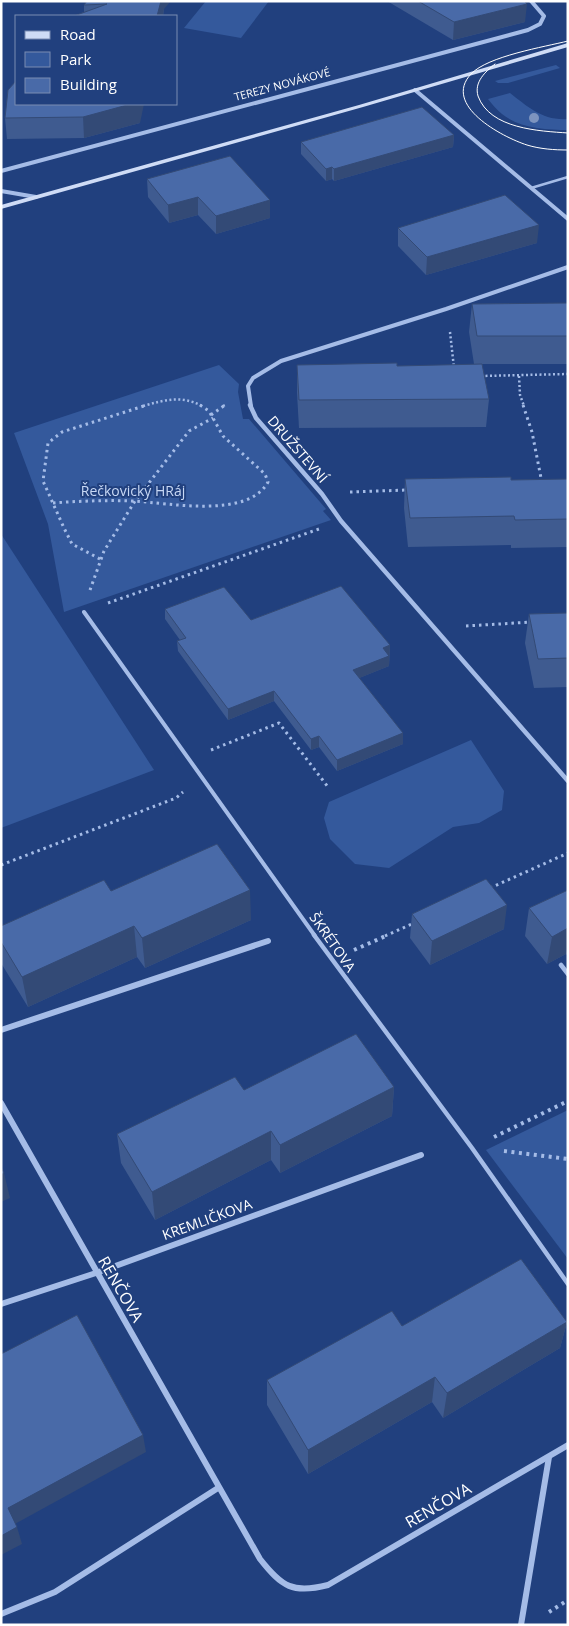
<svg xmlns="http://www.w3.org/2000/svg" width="569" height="1626" viewBox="0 0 569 1626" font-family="'Open Sans',sans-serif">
<rect width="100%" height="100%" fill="#21407e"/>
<g fill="#34599c">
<path d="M206 1H269L241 38 184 28Z"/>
<path d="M556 65 560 68 508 83H498L495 81Z"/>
<path d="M510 93C528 107 543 121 568 119V130C546 130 519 128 502 114 497 110 492 104 488 99Z"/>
<path d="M219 365 239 384 238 392 243 419H249L326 509 323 511 331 520 64 612 48 524 14 433Z"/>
<path d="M1 534 154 770 1 828Z"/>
<path d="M471 740 504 791 502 810 479 823 453 827 389 868 355 864 330 839 324 818 329 802Z"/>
<path d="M568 1110V1259L486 1150Z"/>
</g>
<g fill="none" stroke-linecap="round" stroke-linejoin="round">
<g stroke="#a5bce7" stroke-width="2.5" stroke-dasharray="2 2.5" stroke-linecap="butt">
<path d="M450 332 454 368"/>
<path d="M481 376 568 374"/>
<path d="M519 376 520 395 524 406"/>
<path d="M143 406C165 400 181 395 202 406"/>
<path d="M223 406 227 404"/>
</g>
<g stroke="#a5bce7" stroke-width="3" stroke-dasharray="2.5 4" stroke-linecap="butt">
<path d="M523 405 532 432 542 483"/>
<path d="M211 415 225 405"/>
<path d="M350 492 407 490"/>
<path d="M53 503C80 501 107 500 134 501 169 503 248 519 268 482L265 474 223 436 209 411 200 405"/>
<path d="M100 559 72 544 64 528 43 481 48 443 62 432 147 405"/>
<path d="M90 590 104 551 135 501 189 431 213 418"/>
<path d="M108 603 319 529"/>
<path d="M466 626 532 622"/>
<path d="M211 750 279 723 328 787"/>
<path d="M1 865 176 798 183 792"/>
<path d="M490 888 568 853"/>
<path d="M385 936 414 923"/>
</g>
<g stroke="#a5bce7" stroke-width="4" stroke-dasharray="3 4.5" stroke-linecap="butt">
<path d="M354 950 388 935"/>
<path d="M494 1137 568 1101"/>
<path d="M504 1151 568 1159"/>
<path d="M549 1612 568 1600"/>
</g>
<path stroke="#a5bce7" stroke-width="2.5" d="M531 188 568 177"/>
<path stroke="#a5bce7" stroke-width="4" d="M84 612 315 936"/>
<g stroke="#a5bce7" stroke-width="4.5">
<path d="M314 935 472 1148 568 1284"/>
<path d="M561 965 568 974"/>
</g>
<g stroke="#a5bce7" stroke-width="4">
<path d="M415 90 568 219"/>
<path d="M1 171 528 30 540 24 544 16 531 1"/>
<path d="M1 191 36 197"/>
<path d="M251 406 248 386 253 378 281 361 446 309 568 267"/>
</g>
<path stroke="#a5bce7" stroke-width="4.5" d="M250 405 256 418 322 494 341 521 568 781"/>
<g stroke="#a5bce7" stroke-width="6">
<path d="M1 1030 268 941"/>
<path d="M1 1103 260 1559C282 1587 293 1594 328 1585L568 1445"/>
<path d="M1 1304 96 1273 421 1155"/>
<path d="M1 1614 55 1592 218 1488"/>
<path d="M521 1625 549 1457"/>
</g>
<path fill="#cfdcf6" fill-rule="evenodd" d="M568 43V47L363 107 1 209V205L359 105Z"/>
<g stroke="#fff" stroke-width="1">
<path d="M568 41C544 47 488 56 471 74 442 105 502 137 527 145 540 149 554 150 568 150"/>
<path d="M495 64C485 72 474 82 478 96 490 129 539 131 568 133"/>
</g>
</g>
<circle fill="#7d94bf" cx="534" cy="118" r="5"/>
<g fill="#3f5b90">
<path d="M87 1 164 9 163 16H74L84 12V5Z"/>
<path d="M387 1H524L525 22 453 40Z"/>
<path d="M16 81 140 123 84 138 7 139 5 118Z"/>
<path d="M454 135 453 147 334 181 332 179 326 181 301 154V142Z"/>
<path d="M147 179 270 200V218L216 234 198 215 169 223 148 197Z"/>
<path d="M398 228 537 243 426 275 398 246Z"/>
<path d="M568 303V364H474L469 332 472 304Z"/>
<path d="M297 365 397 366 489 399 486 427 299 428 297 393Z"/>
<path d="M405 479 511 480 568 479V547L511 548V545L408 547 404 508Z"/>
<path d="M165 609 251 620 390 645 389 666 359 678 403 744 337 771 319 747 311 750 274 701 228 720 178 651 177 641 180 640 165 619Z"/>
<path d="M568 613V687L534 688 525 643 529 614Z"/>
<path d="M568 890V956L566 954 547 964 525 936 529 908Z"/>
<path d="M111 891 251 920 145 968 137 957 28 1007 1 963V926Z"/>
<path d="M412 914 504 929 430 965 410 938Z"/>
<path d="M394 1087 392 1116 280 1173 271 1160 155 1220 121 1163 117 1134 244 1090Z"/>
<path d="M567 1322 560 1348 443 1418 432 1402 308 1474 267 1405V1380L402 1326Z"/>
</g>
<g fill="#334a76">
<path d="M161 1H171L164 9 163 16H157Z"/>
<path d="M527 4 525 22 453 40 454 22Z"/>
<path d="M131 104H144L140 123 84 138 83 117Z"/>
<path d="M454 135 453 147 334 181V169Z"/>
<path d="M332 167V179L326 181V169Z"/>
<path d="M198 197V215L169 223 168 205Z"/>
<path d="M270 200V218L216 234V216Z"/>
<path d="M539 225 537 243 426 275 427 257Z"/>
<path d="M390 645 389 666 352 681 353 670 383 648Z"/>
<path d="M274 691V701L228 720V709Z"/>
<path d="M403 733V744L337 771V760Z"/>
<path d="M319 736V747L311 750V739Z"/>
<path d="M250 890 251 920 145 968 142 938Z"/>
<path d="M507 905 504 929 430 965 432 941Z"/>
<path d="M134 926 137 957 28 1007 22 977Z"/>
<path d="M568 928V944L566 954 547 964 552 937Z"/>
<path d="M394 1087 392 1116 280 1173V1145Z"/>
<path d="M271 1131V1160L155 1220 152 1192Z"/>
<path d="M4 1173 10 1198 1 1202V1175Z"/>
<path d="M567 1322 560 1348 443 1418 447 1393Z"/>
<path d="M435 1377 432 1402 308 1474V1450Z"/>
<path d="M143 1435 146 1452 13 1525 8 1508Z"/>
<path d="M17 1527 22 1544 1 1555V1536Z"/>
</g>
<g fill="#496aa8" stroke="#334a76">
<path d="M87 1H161L157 16H74L107 4 84 5Z"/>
<path d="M418 1H524L527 4 454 22Z"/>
<path d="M16 81V104H131L83 117 5 118 8 90Z"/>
<path d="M422 107 454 135 334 169 332 167 326 169 301 142Z"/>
<path d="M230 156 270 200 216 216 198 197 168 205 147 179Z"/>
<path d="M505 195 539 225 427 257 398 228Z"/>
<path d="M568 303V336H477L472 304Z"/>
<path d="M397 363V366L482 364 489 399 299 400 297 365Z"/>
<path d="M511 477V480L568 479V519L515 520 514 516 410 518 405 479Z"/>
<path d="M341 586 390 645 383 648 389 656 353 670 403 733 337 760 319 736 311 739 274 691 228 709 177 641 186 638 165 609 224 587 251 620Z"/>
<path d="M568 613V658L538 659 529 614Z"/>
<path d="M217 844 250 890 142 938 134 926 22 977 1 942V926L104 880 111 891Z"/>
<path d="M486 879 507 905 432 941 412 914Z"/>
<path d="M568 890V928L552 937 529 908Z"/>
<path d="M356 1034 394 1087 280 1145 271 1131 152 1192 117 1134 235 1077 244 1090Z"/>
<path d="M1 1167 4 1173 1 1175Z"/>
<path d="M521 1259 567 1322 447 1393 435 1377 308 1450 267 1380 392 1311 402 1326Z"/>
<path d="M77 1315 143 1435 8 1508 17 1527 1 1536V1354Z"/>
</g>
<g text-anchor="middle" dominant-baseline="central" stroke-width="4" stroke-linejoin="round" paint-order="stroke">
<g font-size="11" fill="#fff" stroke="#21407e">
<text transform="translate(282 84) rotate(-15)">TEREZY NOVÁKOVÉ</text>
</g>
<g font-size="14" fill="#fff" stroke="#21407e">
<text transform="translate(298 449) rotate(49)">DRUŽSTEVNÍ</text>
<text transform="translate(333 942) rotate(55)">ŠKRÉTOVA</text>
<text transform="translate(207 1219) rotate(-20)">KREMLIČKOVA</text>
</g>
<g font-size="14" fill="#c8d8f5" stroke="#21407e">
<text x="133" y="490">Řečkovický HRáj</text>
</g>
<g font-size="16" fill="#fff" stroke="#21407e">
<text transform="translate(121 1289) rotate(60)">RENČOVA</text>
<text transform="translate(438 1505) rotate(-30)">RENČOVA</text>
</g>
</g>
<rect width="569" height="1626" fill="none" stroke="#ffffff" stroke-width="5"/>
<rect x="15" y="15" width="162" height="90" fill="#21407e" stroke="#7a8cb2"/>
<rect x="25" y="31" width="25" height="8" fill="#cfdcf6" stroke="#7a8cb2"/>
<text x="60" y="40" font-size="15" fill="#ffffff">Road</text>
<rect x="25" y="52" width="25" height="15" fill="#34599c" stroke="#7a8cb2"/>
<text x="60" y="65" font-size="15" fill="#ffffff">Park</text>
<rect x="25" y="78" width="25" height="15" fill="#496aa8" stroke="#7a8cb2"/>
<text x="60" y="90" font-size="15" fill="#ffffff">Building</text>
</svg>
